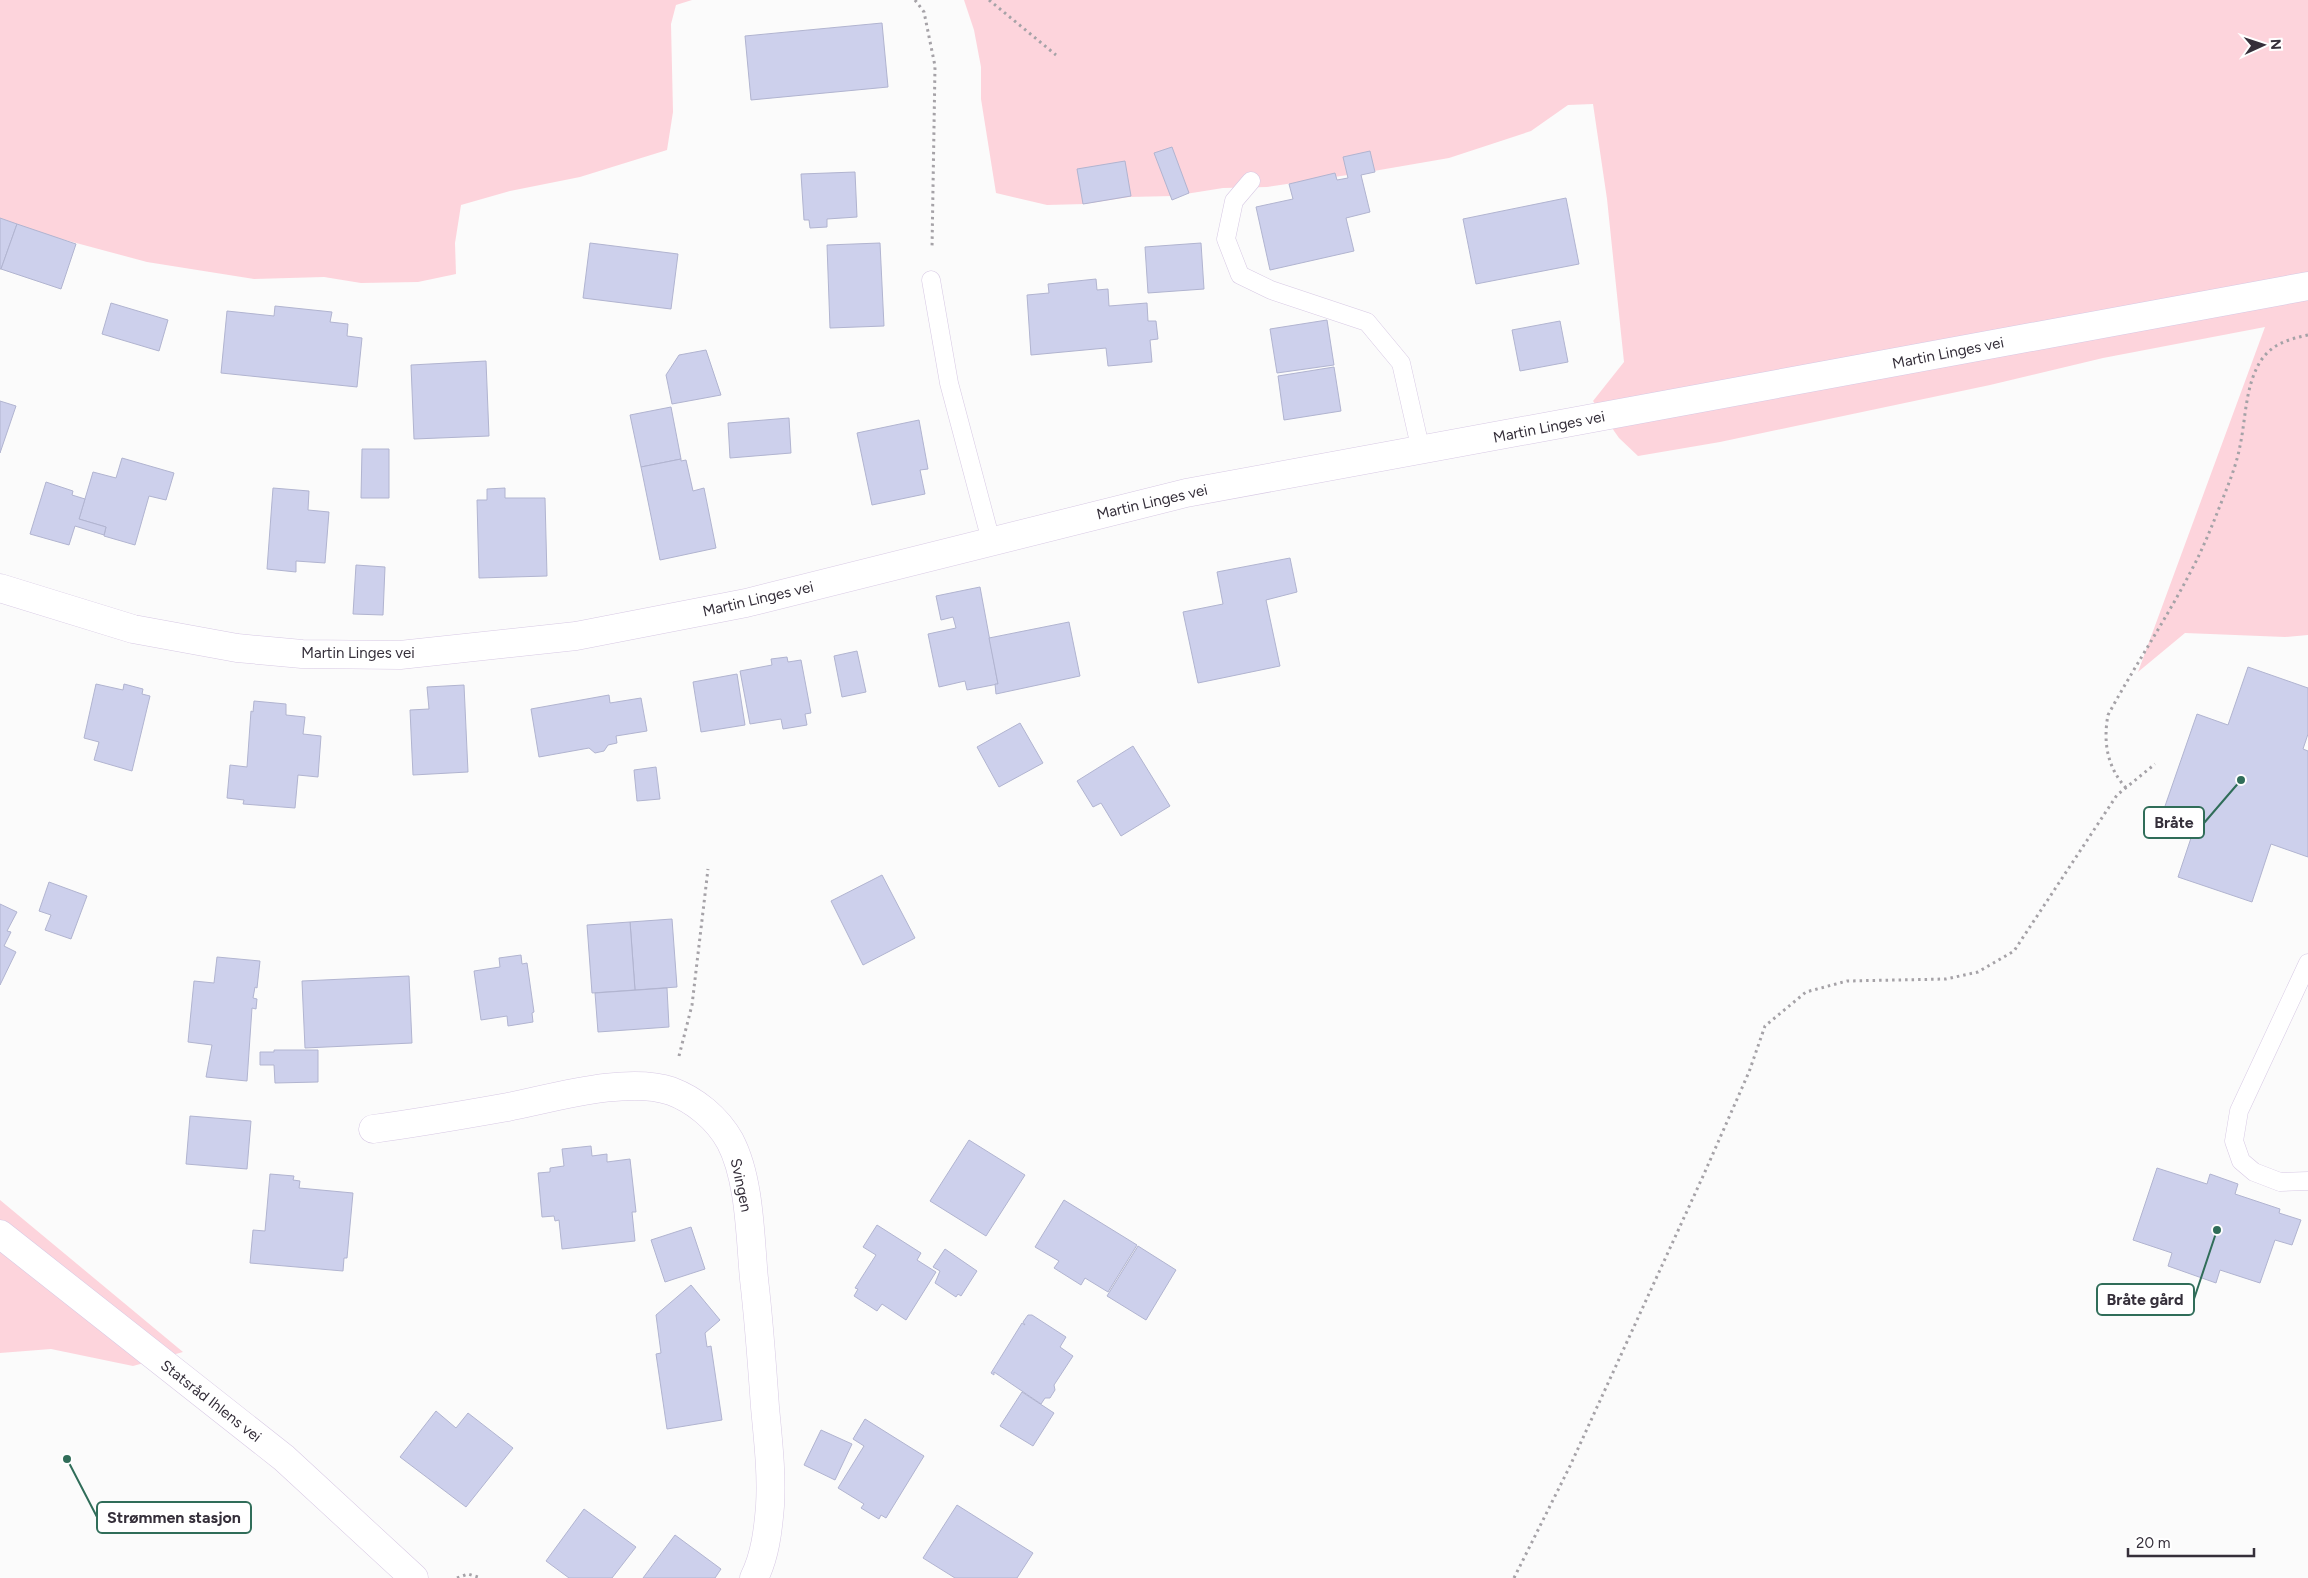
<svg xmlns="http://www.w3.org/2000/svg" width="2308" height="1578" viewBox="0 0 2308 1578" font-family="Figtree,sans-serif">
<rect width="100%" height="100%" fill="#fbfbfb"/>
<g fill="#fdd4dc">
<path d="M0 0H692L676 5 671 24 673 112 667 150 580 177 510 191 461 205 455 243 456 274 418 282 361 283 324 277 254 279 147 262 39 233 0 218Z"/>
<path d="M964 0H2308V635L2285 637 2185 633 2138 672 2265 327 2103 358 1990 385 1720 442 1638 456 1619 438 1593 401 1624 362 1607 199 1593 104 1568 105 1531 131 1449 158 1368 172 1267 187 1223 188 1173 196 1129 197 1085 204 1047 205 996 193 981 99V67L974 30Z"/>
<path d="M0 1200 183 1352 133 1366 51 1349 0 1353Z"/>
</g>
<g fill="#cdd0ec" stroke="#b1b4d0">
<path d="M882 23 888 87 751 100 745 36Z"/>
<path d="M1172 147 1189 193 1172 200 1154 153Z"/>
<path d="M1370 151 1375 172 1361 175 1370 212 1346 218 1354 251 1270 270 1256 207 1293 199 1289 184 1335 173 1337 180 1348 178 1343 157Z"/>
<path d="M1125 161 1131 196 1083 204 1077 169Z"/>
<path d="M855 172 857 217 827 219V227L810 228 809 220H804L801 174Z"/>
<path d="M1566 198 1579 264 1476 284 1463 219Z"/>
<path d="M0 218 17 224 1 269H0Z"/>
<path d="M17 224 76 244 61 289 1 269Z"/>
<path d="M590 243 678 254 671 309 583 298Z"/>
<path d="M880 243 884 326 830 328 827 245Z"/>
<path d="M1201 243 1204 289 1148 293 1145 247Z"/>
<path d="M1096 279 1097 290 1108 289 1109 306 1147 303 1148 321H1156L1158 339 1150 340 1152 362 1108 366 1106 348 1031 355 1027 295 1049 293 1048 284Z"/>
<path d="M111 303 168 320 159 351 102 334Z"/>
<path d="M275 306 332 312 330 322 348 324 347 336 362 338 357 387 221 373 227 311 274 316Z"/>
<path d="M1327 320 1334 365 1277 373 1270 329Z"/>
<path d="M1560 321 1568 362 1520 371 1512 330Z"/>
<path d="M706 350 721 395 672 404 666 375 679 355Z"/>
<path d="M486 361 489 436 414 439 411 365Z"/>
<path d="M1334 367 1341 411 1284 420 1278 376Z"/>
<path d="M0 401 16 406 0 453Z"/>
<path d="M671 407 681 459 641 467 630 415Z"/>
<path d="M789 418 791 453 730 458 728 423Z"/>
<path d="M919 420 928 469 920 470 925 494 872 505 857 433Z"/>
<path d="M362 449H389V498H361Z"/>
<path d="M122 458 174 473 166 500 149 496 135 545 104 536 106 527 79 519 93 472 116 478Z"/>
<path d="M681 459V461L686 460 693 491 704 488 716 548 660 560 641 467Z"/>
<path d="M46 482 73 491 72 495 85 499 79 519 106 527 104 535 75 526 69 545 30 534Z"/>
<path d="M273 488 309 491 308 510 329 512 325 563 296 561V572L267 569Z"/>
<path d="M505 488V498H545L547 576 479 578 477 500H487V489Z"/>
<path d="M1290 558 1297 592 1266 600 1280 666 1198 683 1183 612 1223 604 1217 572Z"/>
<path d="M356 565 385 567 383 615 353 614Z"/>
<path d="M980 587 998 684 967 690 965 681 939 687 928 634 956 628 953 617 941 620 936 596Z"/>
<path d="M1069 622 1080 676 996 694 995 684H998L989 638Z"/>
<path d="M857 651 866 692 842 697 834 656Z"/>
<path d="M787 657 788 662 801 660 811 713 805 714 807 725 783 729 781 719 750 724 740 671 772 665 771 659Z"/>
<path d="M2248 667 2308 688V734L2303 749 2308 751V857L2271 844 2252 902 2178 877 2197 820 2164 809 2197 714 2228 725Z"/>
<path d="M737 674 745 725 701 732 693 682Z"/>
<path d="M96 684 123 690 124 684 143 689 142 694 150 696 132 771 94 760 99 742 84 738Z"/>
<path d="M464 685 468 772 413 775 410 710 429 709 427 687Z"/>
<path d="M609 695 610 703 641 698 647 731 616 736 617 743 608 745 604 751 595 753 589 748 539 757 531 709Z"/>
<path d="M254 701 286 704V715L305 717 303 734 321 736 318 777 298 775 295 808 243 804 244 800 227 798 230 765 247 767 251 711 253 712Z"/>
<path d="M1020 723 1043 763 999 787 977 747Z"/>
<path d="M1133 746 1170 806 1121 836 1101 803 1093 807 1077 781Z"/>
<path d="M656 767 660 799 637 801 634 770Z"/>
<path d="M882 875 915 938 863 965 831 901Z"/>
<path d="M49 882 87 896 71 939 45 930 51 915 39 911Z"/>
<path d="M0 904 17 912 7 931 11 932 4 946 16 952 0 985Z"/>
<path d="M672 919 677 987 635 990 630 922Z"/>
<path d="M630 922 635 990 592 993 587 925Z"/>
<path d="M521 955 522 964 527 963 534 1012 532 1013 533 1022 508 1026 507 1016 481 1020 474 971 500 967 499 958Z"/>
<path d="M217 957 260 961 257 988 255 987 253 998 257 999 256 1009 252 1008 247 1081 206 1077 212 1045 188 1042 194 981 214 983Z"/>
<path d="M409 976 412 1043 305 1048 302 981Z"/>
<path d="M667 988 669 1027 598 1032 595 993Z"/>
<path d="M274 1050H318V1082L275 1083 274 1065H260V1052H274Z"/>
<path d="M190 1116 251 1121 247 1169 186 1164Z"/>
<path d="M969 1140 1025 1175 986 1236 930 1201Z"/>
<path d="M591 1146 592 1156 607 1154V1162L630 1159 636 1212H632L635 1241 562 1249 559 1220 555 1221 554 1216 542 1217 538 1173 550 1172V1168L564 1166 562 1149Z"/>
<path d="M2157 1168 2207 1184 2210 1174 2238 1184 2235 1194 2280 1209 2279 1213 2301 1220 2292 1245 2275 1240 2260 1283 2220 1270 2216 1283 2168 1266 2172 1253 2133 1240Z"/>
<path d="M270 1174 294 1176 293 1180 300 1181 299 1188 353 1193 347 1258H344L343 1271 250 1263 253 1230 265 1231Z"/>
<path d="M1064 1200 1137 1245 1108 1292 1085 1278 1081 1285 1054 1268 1059 1261 1035 1247Z"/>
<path d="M877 1225 921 1253 917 1260 936 1272 906 1320 882 1304 877 1311 854 1296 858 1289 855 1288 876 1255 863 1247Z"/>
<path d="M691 1227 705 1269 665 1282 651 1240Z"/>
<path d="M1138 1246 1176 1270 1146 1320 1107 1296Z"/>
<path d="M945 1249 977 1271 961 1296 958 1294 956 1297 935 1283 940 1271 933 1267Z"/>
<path d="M691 1285 720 1320 705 1333 707 1347 711 1346 722 1420 667 1429 656 1354 661 1353 656 1315Z"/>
<path d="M1028 1315H1032L1066 1337 1060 1347 1073 1356 1054 1385 1055 1390 1050 1398H1045L1041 1404 994 1372V1375L991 1373 1022 1323 1025 1325 1023 1322Z"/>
<path d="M1022 1392 1054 1413 1033 1446 1000 1426Z"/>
<path d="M436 1411 456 1428 468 1413 513 1448 466 1507 400 1457Z"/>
<path d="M865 1419 924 1456 886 1518 881 1515 879 1519 861 1508 864 1504 838 1488 864 1446 853 1439Z"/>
<path d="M821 1430 852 1444 835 1480 804 1465Z"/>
<path d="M957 1505 1033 1553 1017 1578H955L923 1558Z"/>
<path d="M584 1509 636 1547 612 1578H569L546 1561Z"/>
<path d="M675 1535 721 1569 715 1578H643Z"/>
</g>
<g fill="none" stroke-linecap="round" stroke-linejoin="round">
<defs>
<g id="service">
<path d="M1251 181 1234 201 1226 239 1240 275 1271 290 1367 322 1401 363 1421 451"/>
<path d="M931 280 949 383 991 541"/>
<path d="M2308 963 2239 1111 2234 1141 2241 1161 2254 1172 2280 1182 2308 1181"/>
</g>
<g id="minor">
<path d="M0 588 133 629 237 648 302 654 400 655 576 636 746 603 1186 493 2308 286"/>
<path d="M373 1129C418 1123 463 1115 508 1107 554 1098 627 1076 671 1091 695 1100 717 1118 730 1141 750 1179 750 1236 754 1279 759 1321 762 1364 765 1407 768 1440 772 1473 770 1506 768 1531 765 1556 754 1578"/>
<path d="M0 1234 284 1458 414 1578"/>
</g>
</defs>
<use href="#service" stroke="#d7c9e4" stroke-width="19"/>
<use href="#minor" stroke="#d7c9e4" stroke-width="29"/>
<g stroke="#a5a2a7" stroke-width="3" stroke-dasharray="2.5 4" stroke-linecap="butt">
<path d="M915 0 924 12 935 66 932 249"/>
<path d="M989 0 1056 55"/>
<path d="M2126 788C2107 767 2103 742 2108 715 2134 667 2165 621 2190 573 2204 547 2214 521 2225 493 2231 478 2237 462 2240 446 2246 418 2245 387 2260 362 2271 344 2289 339 2308 335"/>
<path d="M679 1056 692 1005 708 869"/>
<path d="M457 1578 468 1574 481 1578"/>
<path d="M1514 1578 1570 1466 1704 1174 1749 1072 1765 1026 1806 992 1847 981 1946 979 1978 972 2014 951 2117 795 2155 764"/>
</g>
<use href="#service" stroke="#fff" stroke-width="18"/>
<use href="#minor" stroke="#fff" stroke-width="28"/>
</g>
<g text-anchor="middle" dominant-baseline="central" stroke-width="4" stroke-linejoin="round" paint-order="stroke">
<g font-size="15" fill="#352f3a" stroke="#fff">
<text transform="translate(1948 353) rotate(-11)">Martin Linges vei</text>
<text transform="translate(1549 427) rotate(-11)">Martin Linges vei</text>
<text transform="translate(1152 502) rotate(-13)">Martin Linges vei</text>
<text transform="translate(758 599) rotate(-13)">Martin Linges vei</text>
<text x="358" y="653">Martin Linges vei</text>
<text transform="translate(741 1185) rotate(78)">Svingen</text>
<text transform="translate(211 1401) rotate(38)">Statsråd Ihlens vei</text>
</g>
</g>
<path fill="none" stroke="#306d59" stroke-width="2" d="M2241 780L2204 823M2217 1230L2194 1299M67 1459L97 1517"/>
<g fill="#306d59" stroke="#fff" stroke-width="2">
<circle cx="2241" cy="780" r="5"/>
<circle cx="2217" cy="1230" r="5"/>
<circle cx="67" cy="1459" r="5"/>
</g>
<g fill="#fff" stroke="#306d59" stroke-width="2">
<rect x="2144" y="807" width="60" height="31" rx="5"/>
<rect x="2097" y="1284" width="97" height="31" rx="5"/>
<rect x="97" y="1502" width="154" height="31" rx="5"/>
</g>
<g font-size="16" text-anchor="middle" font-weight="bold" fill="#352f3a">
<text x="2174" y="828">Bråte</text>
<text x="2145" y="1305">Bråte gård</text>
<text x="174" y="1523">Strømmen stasjon</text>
</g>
<g transform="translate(2263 45) rotate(87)" stroke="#ffffff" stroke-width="4" paint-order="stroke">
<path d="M0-4L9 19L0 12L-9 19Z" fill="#352f3a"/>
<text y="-8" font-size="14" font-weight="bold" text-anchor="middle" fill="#352f3a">N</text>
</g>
<path d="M2128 1548v8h126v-8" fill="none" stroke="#352f3a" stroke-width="2.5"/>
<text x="2136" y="1548" font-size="15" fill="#352f3a" stroke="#ffffff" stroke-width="4" paint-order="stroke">20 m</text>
</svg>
